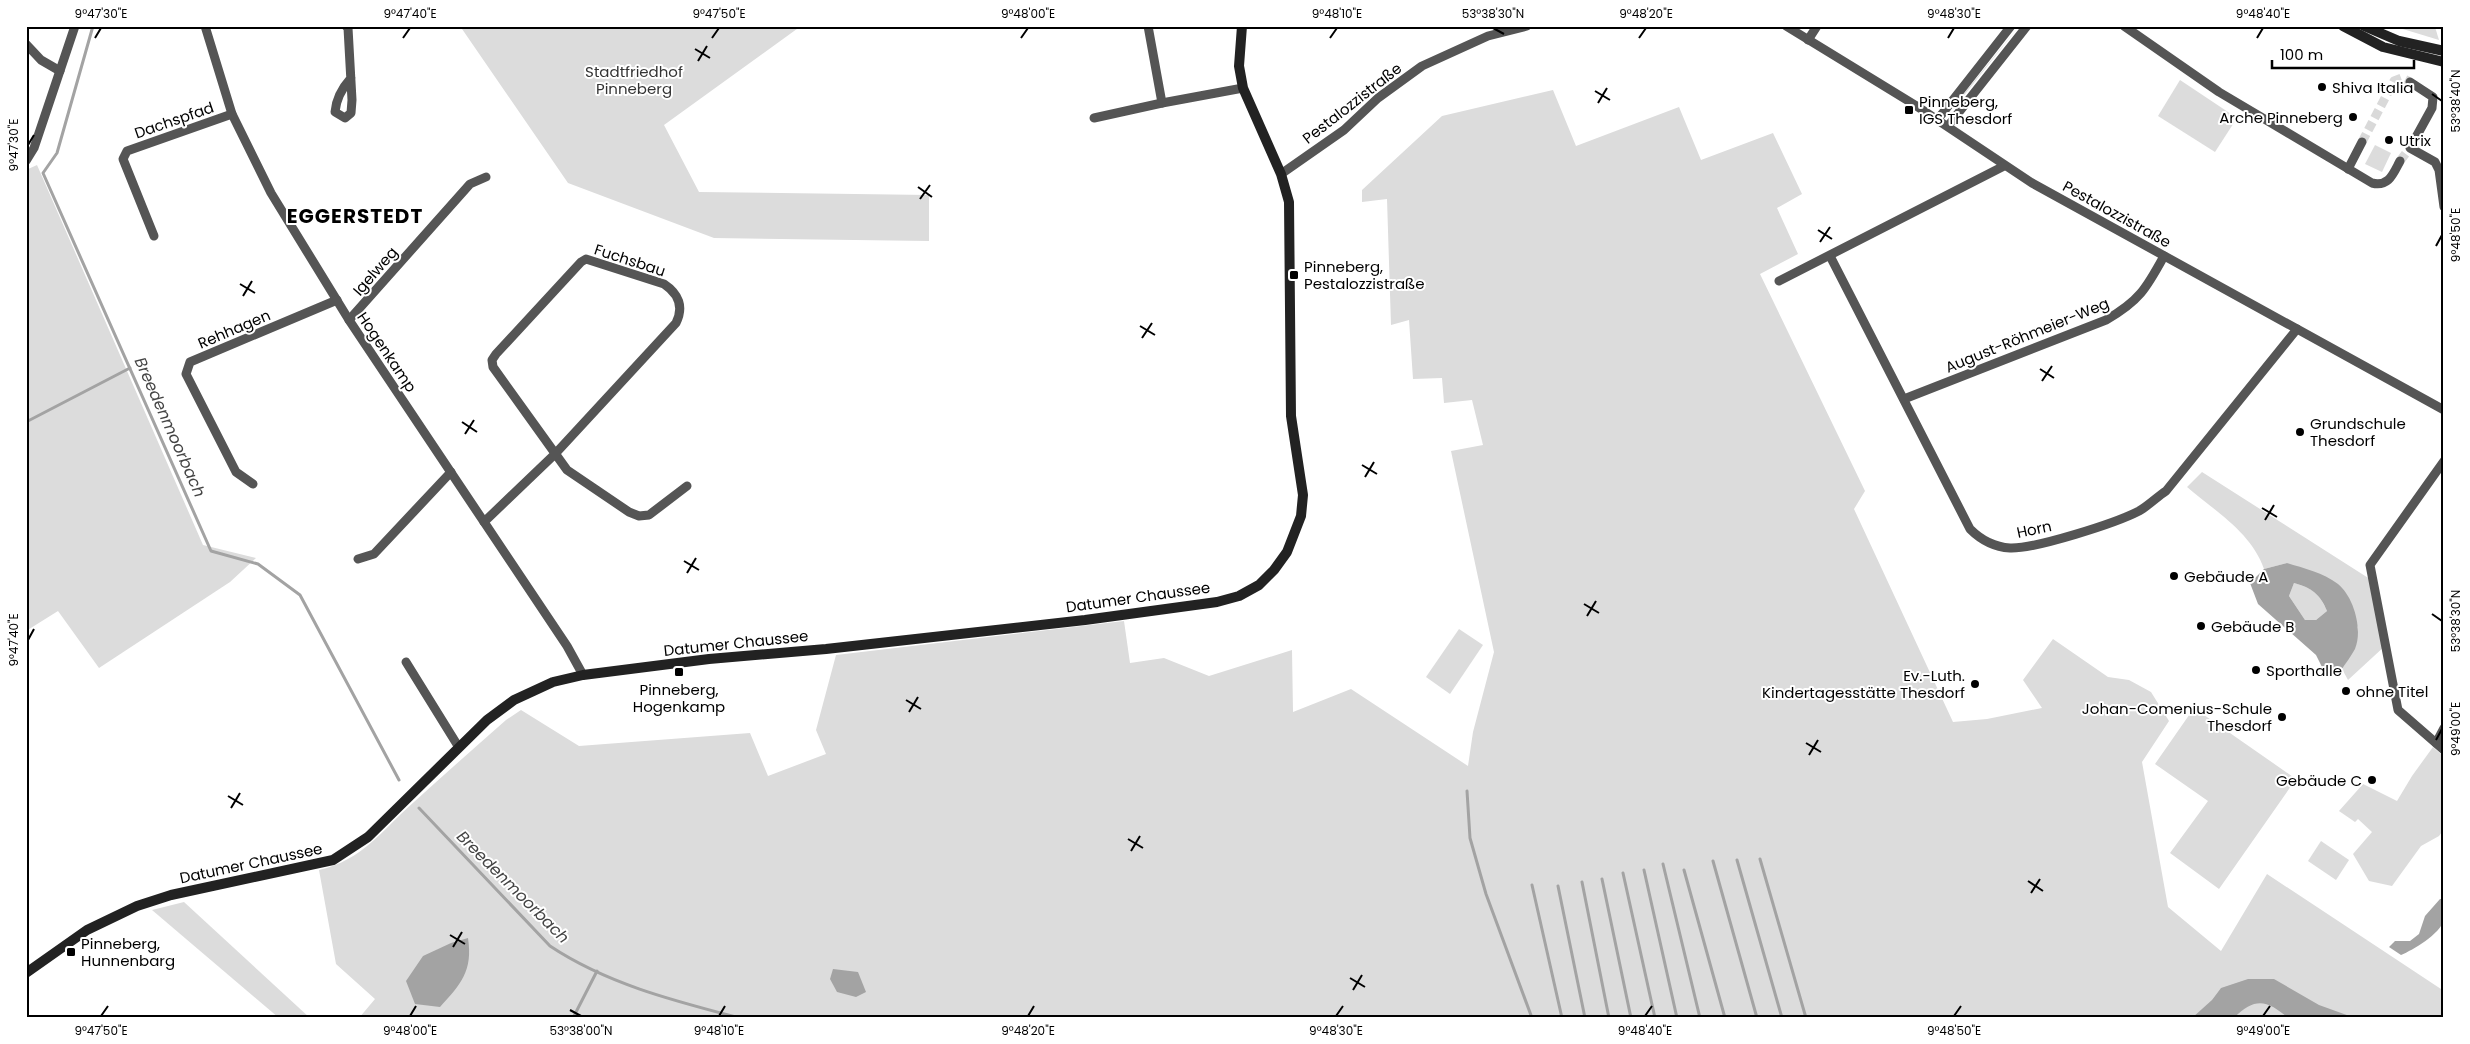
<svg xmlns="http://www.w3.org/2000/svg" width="2470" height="1044" viewBox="0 0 2470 1044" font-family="Poppins,sans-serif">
<rect width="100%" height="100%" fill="#fff"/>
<g fill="#dcdcdc">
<path d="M460 26H801L664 125 699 192 929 195V241L714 238 568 183Z"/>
<path d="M2019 26 1958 103 1957 102Z"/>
<path d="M2393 26 2435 27 2439 40Z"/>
<path d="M2180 80 2237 118 2215 152 2158 116Z"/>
<path d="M1553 90 1576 146 1679 107 1701 160 1773 133 1802 194 1777 208 1798 254 1760 274 1865 491 1854 509 1953 722 1987 719 2042 708 2023 680 2053 639 2108 677 2129 680 2151 692 2169 721 2142 762 2168 907 2221 951 2267 874 2444 991V1018H359L375 999 336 964 319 870C363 860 382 830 414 802 444 775 475 747 506 720L521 710 579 746 750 733 768 776 826 754 816 730 836 655 1124 621 1130 663 1164 658 1209 676 1292 650 1293 712 1351 689 1468 766 1473 732 1494 652 1451 451 1483 445 1472 400 1444 403 1442 378 1413 379 1409 320 1391 325 1387 199 1362 202V190L1442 116Z"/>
<path d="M2375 145 2391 153 2382 172 2365 164Z"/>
<path d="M37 165 203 545 256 558 230 582 99 668 58 611 26 631V170Z"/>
<path d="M2202 472 2373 581 2386 645 2348 680 2342 669 2355 648 2358 627 2287 563 2264 569C2252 533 2215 511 2187 487Z"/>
<path d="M2294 583C2314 589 2318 592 2327 611L2316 620H2305L2289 596Z"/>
<path d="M1459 629 1483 645 1450 694 1426 677Z"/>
<path d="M2194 708 2296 779 2219 889 2170 853 2208 801 2155 764Z"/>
<path d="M2433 747 2444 757V829L2439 836 2421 846 2392 886 2369 881 2353 854 2372 832 2358 819 2355 822 2339 811 2363 784 2397 801 2412 776Z"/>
<path d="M2321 841 2349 860 2336 880 2308 861Z"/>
<path d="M184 902 310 1018H279L152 910Z"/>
</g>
<g fill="#a3a3a3" fill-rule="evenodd">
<path d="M2287 563C2303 568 2324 573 2338 584 2354 597 2363 630 2355 649 2351 656 2346 663 2342 669L2325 673 2316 655 2258 604 2250 583 2264 569ZM2294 583C2312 588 2320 594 2327 611L2316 620H2305L2289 596Z"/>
<path d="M2440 899H2444C2444 906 2445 914 2444 920 2440 934 2413 950 2401 955L2389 947 2395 941H2410L2419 934 2425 916Z"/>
<path d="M468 938C473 971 461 984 440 1007L415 1004 406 981 423 956 451 943Z"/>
<path d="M833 969 858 972 866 992 856 997 837 992 830 979Z"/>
<path d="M2248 979H2274L2319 1005 2355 1018H2288C2267 1000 2255 997 2234 1018H2192L2212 1000 2221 988Z"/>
</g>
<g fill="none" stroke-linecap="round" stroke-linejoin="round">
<g stroke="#a3a3a3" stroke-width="3">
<path d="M93 26 57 153 43 173 211 551 258 564 300 595 399 780"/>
<path d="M26 422 130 368"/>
<path d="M1467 791 1470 838 1486 894 1532 1018"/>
<path d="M419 808 550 946C607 984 675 1001 740 1018"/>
<path d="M1760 859 1806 1018"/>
<path d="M1737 860 1782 1018"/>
<path d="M1713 861 1757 1018"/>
<path d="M1663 864 1700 1018"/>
<path d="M1644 870 1677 1018"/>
<path d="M1684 870 1725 1018"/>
<path d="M1623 873 1655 1018"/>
<path d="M1602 879 1631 1018"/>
<path d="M1582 882 1609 1018"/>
<path d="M1532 885 1562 1018"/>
<path d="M1558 886 1585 1018"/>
<path d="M573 1018 597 971"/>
</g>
<g stroke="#d9d9d9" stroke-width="9" stroke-dasharray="9 4.5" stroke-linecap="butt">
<path d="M2362 142 2394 81 2402 78 2410 82"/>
<path d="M2400 161 2410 148"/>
</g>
<g stroke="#555" stroke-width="9">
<path d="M205 26 232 114 271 193 349 320 567 646 583 675"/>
<path d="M346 26 348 28 352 100 351 113 345 118 335 112C336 99 343 87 351 78"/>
<path d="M1148 26 1162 103 1243 88"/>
<path d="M1786 26 1915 105 2032 183 2444 410"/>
<path d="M2124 26 2219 92 2372 183C2389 187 2393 174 2400 161"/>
<path d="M1808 40 1817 26"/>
<path d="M26 44 41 60 60 71"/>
<path d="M2410 82 2433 97 2432 108 2410 148 2435 162 2439 170 2444 207"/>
<path d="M1094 118 1162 103"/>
<path d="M1938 119 2011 26"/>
<path d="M1948 126 2027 26"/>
<path d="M26 161 34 148 75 26"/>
<path d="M2348 169 2362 142"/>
<path d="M1281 174 1344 130 1378 98 1422 66 1488 36 1527 26"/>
<path d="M154 236 123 159 127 151 232 114"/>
<path d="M1830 256 1970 529C1981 540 1994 547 2010 548 2035 549 2116 523 2139 511 2148 506 2157 497 2166 491L2297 329"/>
<path d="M1779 281 2004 166"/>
<path d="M349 320 470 184 486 177"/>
<path d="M1904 399 2106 320C2139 301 2146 289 2164 256"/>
<path d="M2444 461 2370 565 2398 710 2444 750"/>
<path d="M253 484 236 472 186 374 190 362 337 300"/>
<path d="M484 522 555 454 676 323C684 307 679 294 664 284L586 259 581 262 496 354 492 360 493 367 567 470 629 512 639 516 649 515 687 486"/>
<path d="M358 559 374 554 451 472"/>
<path d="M406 662 458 746"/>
<path d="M2436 743 2444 728"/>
</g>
<g stroke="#222" stroke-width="10">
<path d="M2343 26 2383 47 2444 62"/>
<path d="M2364 26 2399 41 2444 51"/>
<path d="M26 973 87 930 137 906 171 895 333 860 368 837 487 720 514 700 553 682 583 675 709 659 826 649 1085 620 1217 602 1239 596 1259 585 1274 570 1287 552 1301 516 1303 495 1291 416 1289 202 1281 174 1243 88 1239 66 1242 26"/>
</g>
</g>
<path fill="none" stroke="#000" stroke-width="2" d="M1493 28 1504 34M95 38 101 28M403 38 410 28M712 38 719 28M1021 38 1028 28M1330 38 1337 28M1639 38 1646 28M1948 38 1954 28M2257 38 2263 28M695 49 710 58M698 61 707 46M1595 91 1610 100M2432 94 2442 101M1598 103 1607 88M28 145 34 135M918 187 932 197M920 199 930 185M1818 230 1832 239M1820 242 1830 227M2436 246 2442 235M240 284 255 293M243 296 252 281M1140 326 1155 335M1142 338 1152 323M2040 369 2054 378M2042 381 2052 366M462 422 477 432M465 434 474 420M1362 465 1377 474M1365 477 1374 462M2262 508 2277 517M2265 520 2274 505M684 561 699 570M687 573 696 558M1584 604 1599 613M2432 614 2442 621M1587 616 1596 601M28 640 34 629M906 700 921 709M909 712 918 697M2436 740 2442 729M1806 743 1821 752M1809 755 1818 740M228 796 243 805M231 808 240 793M1128 839 1143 848M1131 851 1140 836M2028 881 2043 891M2031 893 2040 879M450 935 465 944M453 947 462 932M1350 978 1365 987M1353 990 1362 975M570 1010 581 1016M101 1016 108 1006M410 1016 416 1006M719 1016 725 1006M1028 1016 1034 1006M1336 1016 1343 1006M1645 1016 1652 1006M1954 1016 1961 1006M2263 1016 2270 1006"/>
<g fill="#000" stroke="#fff" stroke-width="2">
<circle cx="2322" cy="87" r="5"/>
<rect x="1904" y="105" width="10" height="10" rx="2.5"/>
<circle cx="2353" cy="117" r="5"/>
<circle cx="2389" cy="140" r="5"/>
<rect x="1289" y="270" width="10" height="10" rx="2.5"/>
<circle cx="2300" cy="432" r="5"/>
<circle cx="2174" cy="576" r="5"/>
<circle cx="2201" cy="626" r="5"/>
<circle cx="2256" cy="670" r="5"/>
<rect x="674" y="667" width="10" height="10" rx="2.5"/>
<circle cx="1975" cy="684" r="5"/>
<circle cx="2346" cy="691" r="5"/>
<circle cx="2282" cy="717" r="5"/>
<circle cx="2372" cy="780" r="5"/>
<rect x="66" y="947" width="10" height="10" rx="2.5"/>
</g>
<g text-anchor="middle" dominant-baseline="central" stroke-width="4" stroke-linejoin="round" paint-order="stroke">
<g font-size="15" fill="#333" stroke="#fff">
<text x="634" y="71">Stadtfriedhof<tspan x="634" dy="17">Pinneberg</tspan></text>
</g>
<g font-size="15" fill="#000" stroke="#fff" text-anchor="start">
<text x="2332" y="87">Shiva Italia</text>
<text x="1919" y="101">Pinneberg,<tspan x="1919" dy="17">IGS Thesdorf</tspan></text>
<text x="2343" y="117" text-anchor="end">Arche Pinneberg</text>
<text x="2399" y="140">Utrix</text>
<text x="1304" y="266">Pinneberg,<tspan x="1304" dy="17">Pestalozzistraße</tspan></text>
<text x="2310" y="423">Grundschule<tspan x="2310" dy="17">Thesdorf</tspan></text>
<text x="2184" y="576">Gebäude A</text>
<text x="2211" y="626">Gebäude B</text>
<text x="2266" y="670">Sporthalle</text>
<text x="1965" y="675" text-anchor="end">Ev.-Luth.<tspan x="1965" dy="17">Kindertagesstätte Thesdorf</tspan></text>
<text x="679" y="689" text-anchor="middle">Pinneberg,<tspan x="679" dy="17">Hogenkamp</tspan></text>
<text x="2356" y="691">ohne Titel</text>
<text x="2272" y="708" text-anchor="end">Johan-Comenius-Schule<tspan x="2272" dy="17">Thesdorf</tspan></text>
<text x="2362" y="780" text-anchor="end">Gebäude C</text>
<text x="81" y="943">Pinneberg,<tspan x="81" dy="17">Hunnenbarg</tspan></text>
</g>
<g font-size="15" fill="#000" stroke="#fff">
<text transform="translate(1352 103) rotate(-38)">Pestalozzistraße</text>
<text transform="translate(174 120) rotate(-19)">Dachspfad</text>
<text transform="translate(2117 214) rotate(29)">Pestalozzistraße</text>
<text transform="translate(630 260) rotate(18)">Fuchsbau</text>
<text transform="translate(375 271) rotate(-49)">Igelweg</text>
<text transform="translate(234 329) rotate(-23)">Rehhagen</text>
<text transform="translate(2027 335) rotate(-22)">August-Röhmeier-Weg</text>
<text transform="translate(387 352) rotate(56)">Hogenkamp</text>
<text transform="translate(2034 529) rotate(-12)">Horn</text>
<text transform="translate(1138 597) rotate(-8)">Datumer Chaussee</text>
<text transform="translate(736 643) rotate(-6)">Datumer Chaussee</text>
<text transform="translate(251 863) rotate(-12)">Datumer Chaussee</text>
</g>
<g font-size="16" font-style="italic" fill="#444" stroke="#fff">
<text transform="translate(170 427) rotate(66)">Breedenmoorbach</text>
<text transform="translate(513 887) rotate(45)">Breedenmoorbach</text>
</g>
<g font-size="20" font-weight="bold" letter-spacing="1" fill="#000" stroke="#fff">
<text x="355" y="216">EGGERSTEDT</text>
</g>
</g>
<rect width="2470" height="1044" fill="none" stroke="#ffffff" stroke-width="55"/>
<path d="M2272 60v8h142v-8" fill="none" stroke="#000000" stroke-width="2.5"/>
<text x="2280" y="60" font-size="15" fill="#000000" stroke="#ffffff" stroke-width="4" paint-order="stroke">100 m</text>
<rect x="28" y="28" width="2414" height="988" fill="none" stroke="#000" stroke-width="2"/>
<g font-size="12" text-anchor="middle" fill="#000">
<text x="101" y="18">9°47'30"E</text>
<text x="410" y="18">9°47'40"E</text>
<text x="719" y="18">9°47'50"E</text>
<text x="1028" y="18">9°48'00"E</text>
<text x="1337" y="18">9°48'10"E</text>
<text x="1493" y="18">53°38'30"N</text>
<text x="1646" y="18">9°48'20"E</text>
<text x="1954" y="18">9°48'30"E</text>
<text x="2263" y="18">9°48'40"E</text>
<text transform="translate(2456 101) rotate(-90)" y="4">53°38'40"N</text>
<text transform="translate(14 145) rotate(-90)" y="4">9°47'30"E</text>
<text transform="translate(2456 235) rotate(-90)" y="4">9°48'50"E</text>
<text transform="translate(2456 621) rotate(-90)" y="4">53°38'30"N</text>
<text transform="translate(14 640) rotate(-90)" y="4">9°47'40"E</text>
<text transform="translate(2456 729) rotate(-90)" y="4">9°49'00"E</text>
<text x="101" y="1035">9°47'50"E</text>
<text x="410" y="1035">9°48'00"E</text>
<text x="581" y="1035">53°38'00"N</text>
<text x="719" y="1035">9°48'10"E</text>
<text x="1028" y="1035">9°48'20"E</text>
<text x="1336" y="1035">9°48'30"E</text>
<text x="1645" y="1035">9°48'40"E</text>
<text x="1954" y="1035">9°48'50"E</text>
<text x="2263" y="1035">9°49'00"E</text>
</g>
</svg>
